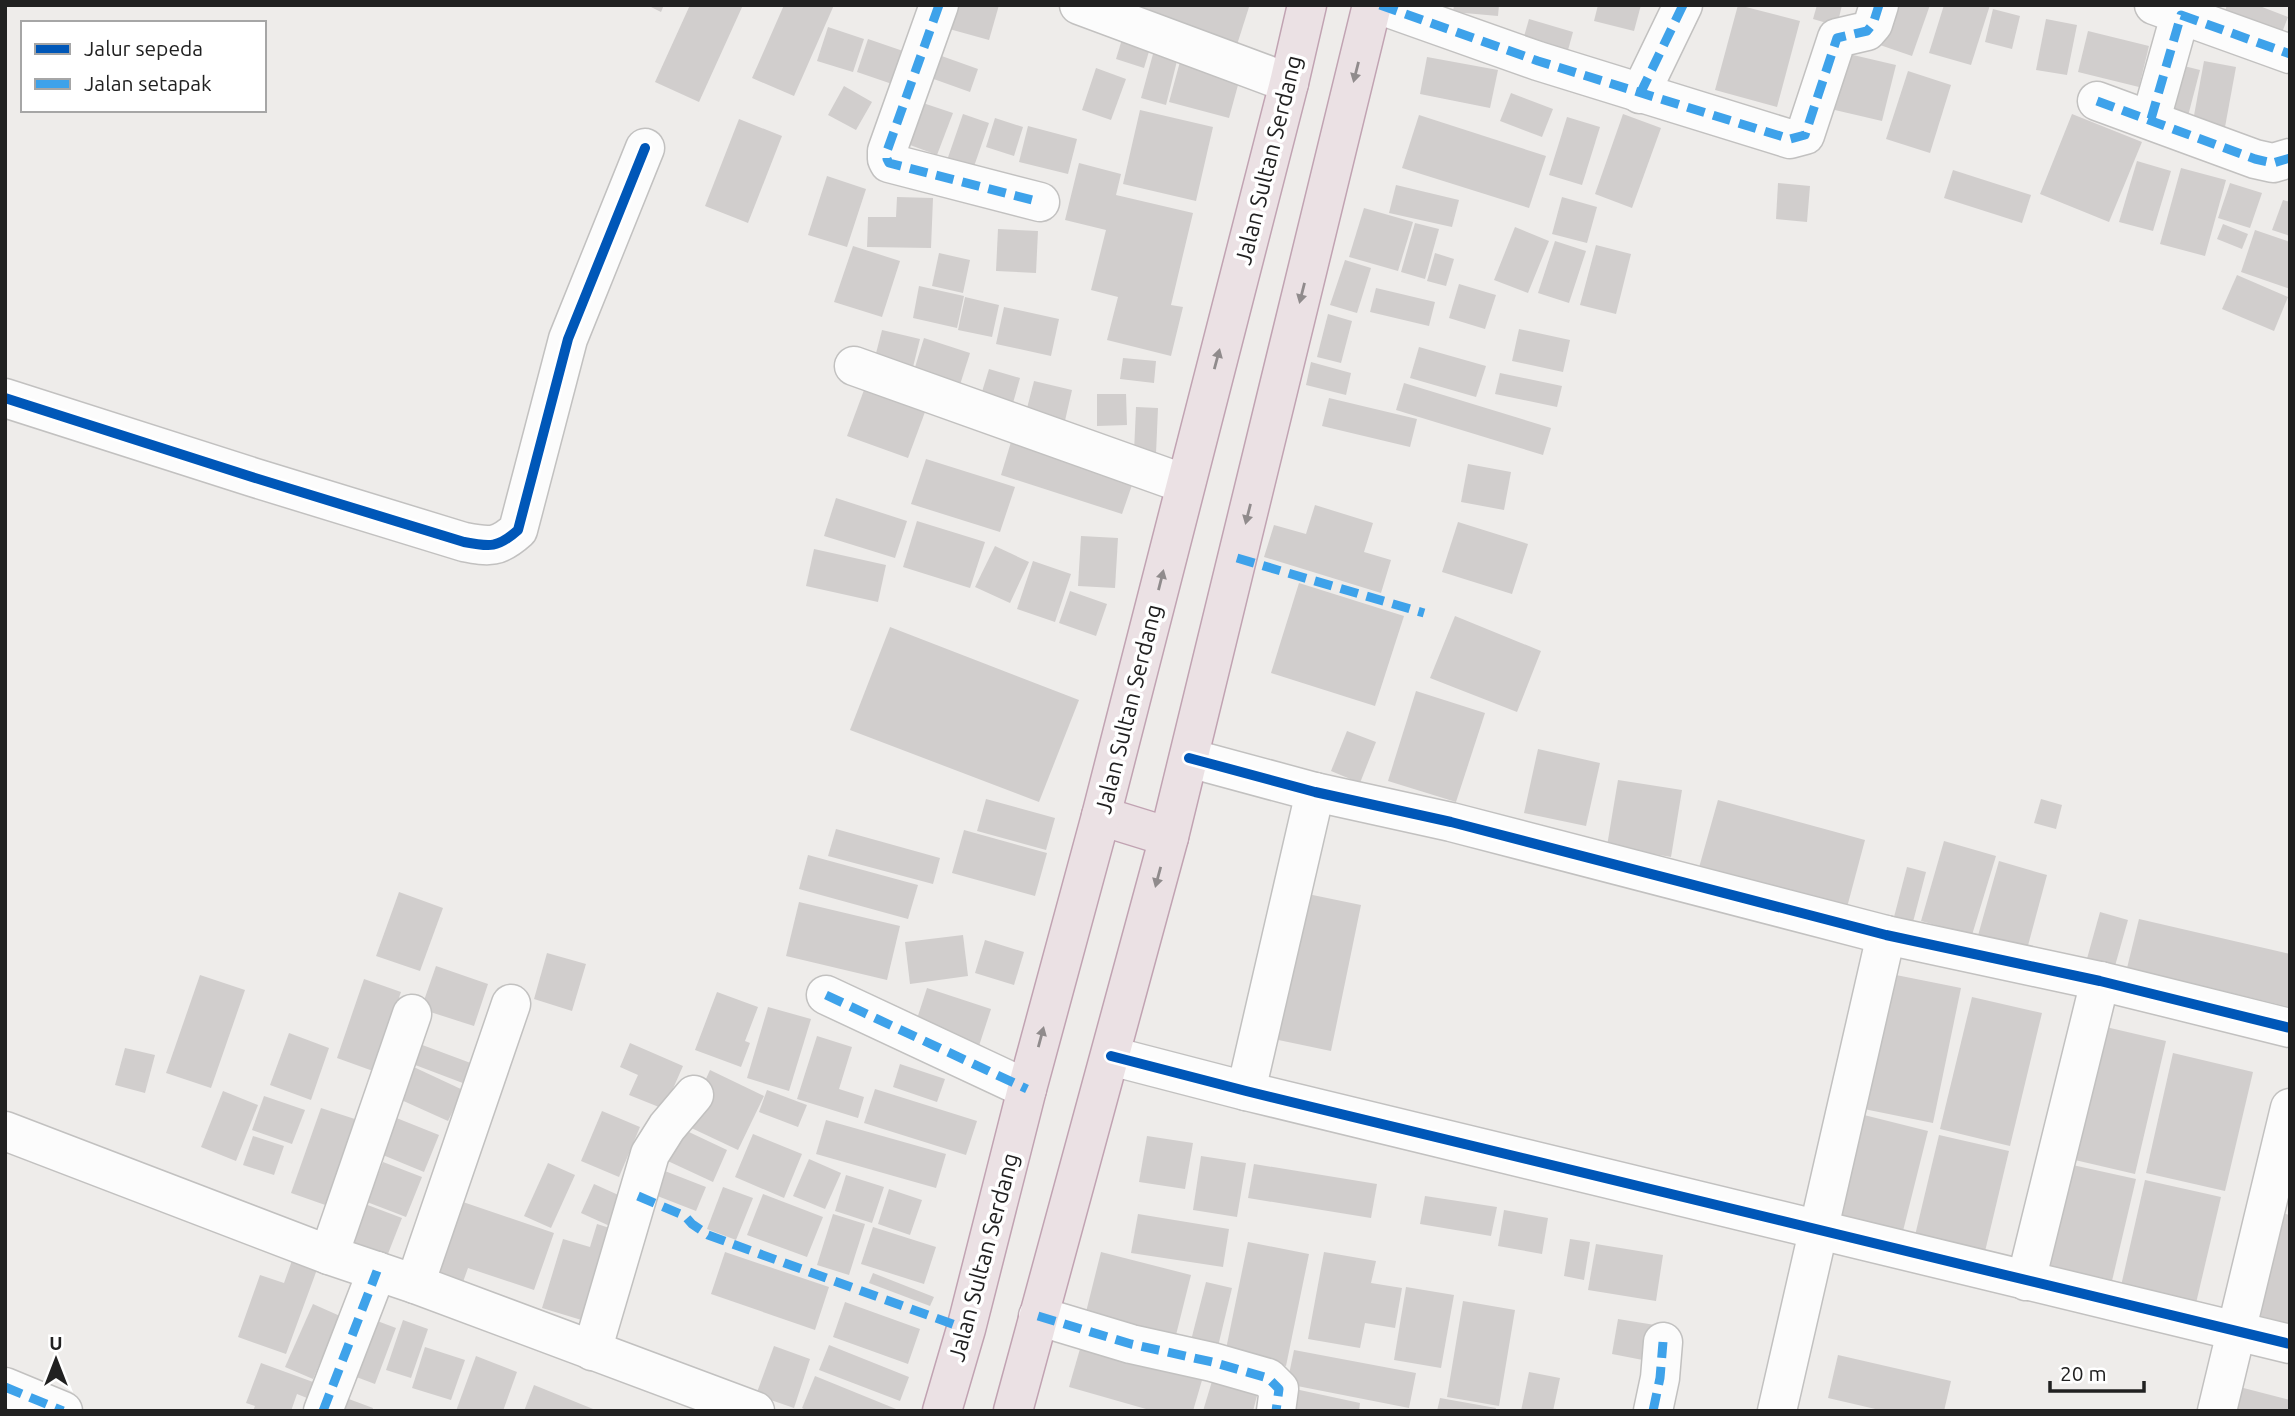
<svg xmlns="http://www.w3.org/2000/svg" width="2295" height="1416" viewBox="0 0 2295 1416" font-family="Ubuntu,sans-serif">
<rect width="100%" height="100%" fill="#eeecea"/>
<g fill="#d1cecd">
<path d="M647 5H664L661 12Z"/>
<path d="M690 5H743L699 102 655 82Z"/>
<path d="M784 5H834L794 96 752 78Z"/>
<path d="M948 5H999L989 40 942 27Z"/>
<path d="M1107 5H1243L1249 7 1235 51Z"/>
<path d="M1454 5H1499L1498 16 1453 12Z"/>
<path d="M1598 5H1641L1634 31 1594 21Z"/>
<path d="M1738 5 1800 21 1777 107 1715 90Z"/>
<path d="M1817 5H1842L1837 26 1813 19Z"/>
<path d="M1890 5H1930L1912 56 1877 44Z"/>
<path d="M1944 5H1990L1971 65 1929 53Z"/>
<path d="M2227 5H2257L2288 17 2278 43 2221 23Z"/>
<path d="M1993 9 2020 16 2012 49 1985 42Z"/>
<path d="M1529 19 1573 32 1565 61 1521 47Z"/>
<path d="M2046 19 2077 25 2067 75 2036 70Z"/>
<path d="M828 27 864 39 853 72 817 61Z"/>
<path d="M2088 31 2149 46 2139 87 2078 72Z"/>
<path d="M1123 36 1151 45 1144 68 1116 59Z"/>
<path d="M868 39 906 52 895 85 857 72Z"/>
<path d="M1156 43 1180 49 1166 105 1141 98Z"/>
<path d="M1836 51 1896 65 1882 121 1822 107Z"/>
<path d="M936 54 978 69 970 92 928 77Z"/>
<path d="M1427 57 1498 70 1490 108 1420 94Z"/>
<path d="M1181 58 1241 74 1229 118 1169 102Z"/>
<path d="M2204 61 2236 67 2225 127 2193 121Z"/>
<path d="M2176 64 2200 70 2188 116 2164 110Z"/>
<path d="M1096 68 1126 79 1111 120 1082 110Z"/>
<path d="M1908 71 1951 85 1930 153 1886 139Z"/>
<path d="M844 86 872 102 856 130 828 115Z"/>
<path d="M1511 93 1553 109 1542 137 1500 121Z"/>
<path d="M917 101 953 113 937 155 902 142Z"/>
<path d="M1140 110 1213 127 1196 201 1123 184Z"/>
<path d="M963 114 989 123 970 178 944 169Z"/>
<path d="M1623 114 1661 128 1632 208 1595 194Z"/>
<path d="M2072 114 2142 142 2109 222 2040 194Z"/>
<path d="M1419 115 1546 156 1529 208 1402 168Z"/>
<path d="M1567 117 1600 127 1582 185 1549 175Z"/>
<path d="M995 118 1023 127 1014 156 986 147Z"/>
<path d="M739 119 782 136 748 223 705 206Z"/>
<path d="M1028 126 1077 139 1068 174 1019 162Z"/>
<path d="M2137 161 2171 171 2153 231 2119 222Z"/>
<path d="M1079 163 1121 174 1116 195 1193 213 1171 305 1183 307 1171 356 1107 340 1118 297 1091 290 1106 230 1065 220Z"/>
<path d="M2181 168 2226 180 2205 256 2160 244Z"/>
<path d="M1953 170 2031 195 2022 223 1944 198Z"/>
<path d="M827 176 866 189 847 247 808 235Z"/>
<path d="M1778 183 1810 186 1807 222 1776 219Z"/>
<path d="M2230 183 2262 193 2250 228 2218 218Z"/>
<path d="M1396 185 1459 200 1452 227 1389 213Z"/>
<path d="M897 197 933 198 931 248 867 247 868 217H896Z"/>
<path d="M1562 197 1597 207 1587 243 1552 234Z"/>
<path d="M2283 200 2290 202V236L2272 230Z"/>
<path d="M1364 208 1413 222 1398 271 1349 257Z"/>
<path d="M1415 223 1439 229 1425 279 1401 272Z"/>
<path d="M2223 224 2248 234 2242 249 2217 239Z"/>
<path d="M1515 227 1549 241 1528 293 1494 280Z"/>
<path d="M998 229 1038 231 1036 273 996 271Z"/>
<path d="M2255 230 2290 242V289L2241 272Z"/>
<path d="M1555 241 1586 251 1569 303 1538 293Z"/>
<path d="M1596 245 1631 254 1616 314 1580 305Z"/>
<path d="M853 246 900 261 882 317 834 302Z"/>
<path d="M939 253 970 260 963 293 932 286Z"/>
<path d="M1435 253 1454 259 1446 286 1427 281Z"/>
<path d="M1345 260 1371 268 1357 313 1330 305Z"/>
<path d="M2237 275 2288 297 2274 331 2222 309Z"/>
<path d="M1459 284 1496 295 1485 329 1449 318Z"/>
<path d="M919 286 964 296 957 328 913 318Z"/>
<path d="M1376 288 1435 302 1429 326 1370 312Z"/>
<path d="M965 297 999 305 992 337 958 330Z"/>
<path d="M1004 307 1059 319 1051 356 996 344Z"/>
<path d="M1328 314 1352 321 1341 363 1317 357Z"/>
<path d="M1519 329 1570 340 1563 372 1512 361Z"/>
<path d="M882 330 920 339 912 371 874 361Z"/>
<path d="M924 338 970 353 958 391 912 377Z"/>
<path d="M1419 347 1486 366 1476 397 1410 378Z"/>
<path d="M1123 358 1156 361 1154 383 1120 379Z"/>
<path d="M1311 362 1351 373 1346 395 1306 385Z"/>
<path d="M989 369 1020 378 1013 403 981 395Z"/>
<path d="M1500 373 1562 386 1557 407 1495 394Z"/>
<path d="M1034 381 1072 390 1064 425 1025 416Z"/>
<path d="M1404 383 1551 428 1543 455 1396 410Z"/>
<path d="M864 390 925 412 908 458 847 436Z"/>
<path d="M1097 394H1126L1127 425 1097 426Z"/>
<path d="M1329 398 1417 419 1410 447 1322 426Z"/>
<path d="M1136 407 1158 408 1156 454 1134 452Z"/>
<path d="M1011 442 1133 482 1122 514 1001 475Z"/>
<path d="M926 459 1015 487 1000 532 911 504Z"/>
<path d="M1468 464 1511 472 1504 510 1461 502Z"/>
<path d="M836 498 907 521 895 558 824 536Z"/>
<path d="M1315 505 1373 523 1364 552 1391 560 1381 593 1264 557 1274 525 1306 534Z"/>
<path d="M917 521 985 542 970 588 903 567Z"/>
<path d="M1458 522 1528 544 1512 594 1442 572Z"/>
<path d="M1081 536 1118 538 1115 588 1078 586Z"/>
<path d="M995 546 1029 562 1010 603 975 587Z"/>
<path d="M814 549 886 565 878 602 806 586Z"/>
<path d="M1033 561 1071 574 1055 622 1017 609Z"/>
<path d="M1299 583 1404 616 1375 706 1271 673Z"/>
<path d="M1070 591 1107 604 1096 636 1059 623Z"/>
<path d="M1455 616 1541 651 1517 712 1430 678Z"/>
<path d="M890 627 1079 700 1039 802 850 730Z"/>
<path d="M1416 691 1485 713 1456 802 1388 781Z"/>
<path d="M1347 731 1376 742 1360 783 1331 771Z"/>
<path d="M1538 749 1600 763 1586 826 1524 813Z"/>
<path d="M1618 780 1682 790 1671 857 1607 846Z"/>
<path d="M986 799 1055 818 1046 850 977 831Z"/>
<path d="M2041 799 2062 805 2056 829 2034 823Z"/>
<path d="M1718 800 1865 840 1846 911 1698 871Z"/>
<path d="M836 829 940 858 933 884 828 856Z"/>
<path d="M964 830 1047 853 1035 896 952 873Z"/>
<path d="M1944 841 1996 856 1972 935 1921 921Z"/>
<path d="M808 855 918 885 908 919 799 889Z"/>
<path d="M1999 861 2047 875 2026 953 1977 939Z"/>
<path d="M1907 867 1926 872 1913 922 1894 917Z"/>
<path d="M399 892 443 908 420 971 376 956Z"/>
<path d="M1298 892 1361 905 1331 1051 1269 1038Z"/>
<path d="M799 902 900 926 887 980 786 956Z"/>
<path d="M2100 912 2128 920 2111 980 2083 973Z"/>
<path d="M2139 919 2290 954V1007L2127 968Z"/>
<path d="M963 935 968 976 910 984 905 942Z"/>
<path d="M985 940 1024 952 1014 985 975 973Z"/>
<path d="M547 953 586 964 572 1011 534 999Z"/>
<path d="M436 966 488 984 474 1026 421 1009Z"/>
<path d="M1881 972 1961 988 1933 1123 1854 1107Z"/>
<path d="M200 975 245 990 211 1088 166 1073Z"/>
<path d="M364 979 401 992 373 1071 337 1058Z"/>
<path d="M927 988 991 1009 978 1049 914 1028Z"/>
<path d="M717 992 758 1007 745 1041 750 1043 741 1067 695 1050Z"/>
<path d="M1972 997 2042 1013 2010 1146 1940 1129Z"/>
<path d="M768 1007 811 1019 789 1091 747 1078Z"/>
<path d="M2093 1024 2166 1041 2135 1174 2062 1157Z"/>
<path d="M289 1033 329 1048 311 1100 270 1085Z"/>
<path d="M817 1036 852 1047 839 1089 864 1097 858 1118 797 1099Z"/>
<path d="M409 1040 476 1065 468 1085 402 1060Z"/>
<path d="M630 1043 683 1066 664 1109 629 1095 638 1075 620 1067Z"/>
<path d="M125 1048 155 1055 145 1093 115 1085Z"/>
<path d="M2173 1053 2253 1072 2225 1191 2146 1173Z"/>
<path d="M403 1062 463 1090 448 1121 388 1094Z"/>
<path d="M900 1064 945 1079 937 1102 893 1087Z"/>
<path d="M710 1070 764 1096 738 1150 685 1125Z"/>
<path d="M875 1089 977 1121 966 1155 864 1123Z"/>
<path d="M767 1090 807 1105 798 1127 759 1112Z"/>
<path d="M223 1091 258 1105 236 1161 201 1147Z"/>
<path d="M264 1096 305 1110 292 1144 252 1130Z"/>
<path d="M321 1108 361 1121 331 1207 291 1193Z"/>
<path d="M602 1111 640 1127 619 1177 581 1161Z"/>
<path d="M1852 1112 1928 1131 1900 1243 1824 1224Z"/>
<path d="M394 1117 439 1135 424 1172 378 1153Z"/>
<path d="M826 1120 946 1154 936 1188 816 1154Z"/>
<path d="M672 1124 727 1150 713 1182 657 1156Z"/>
<path d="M753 1134 802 1154 784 1198 735 1177Z"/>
<path d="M1939 1135 2009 1151 1982 1264 1912 1248Z"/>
<path d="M253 1136 284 1146 274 1175 243 1165Z"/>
<path d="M1147 1136 1193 1143 1185 1189 1139 1182Z"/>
<path d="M1201 1156 1246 1163 1237 1217 1193 1210Z"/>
<path d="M809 1159 841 1173 825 1209 793 1196Z"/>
<path d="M383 1162 422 1177 406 1217 367 1202Z"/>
<path d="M2059 1162 2136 1179 2108 1298 2032 1281Z"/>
<path d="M548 1163 575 1175 551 1228 524 1216Z"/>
<path d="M1254 1164 1377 1184 1371 1218 1248 1198Z"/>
<path d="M652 1166 706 1187 696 1211 642 1190Z"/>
<path d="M846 1175 884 1187 872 1223 835 1211Z"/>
<path d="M2145 1180 2221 1197 2193 1316 2118 1299Z"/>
<path d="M594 1184 625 1198 612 1227 581 1213Z"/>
<path d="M723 1187 753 1198 736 1240 707 1229Z"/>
<path d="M889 1189 922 1200 910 1235 878 1224Z"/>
<path d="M763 1194 823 1217 807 1257 747 1235Z"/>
<path d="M1425 1196 1497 1207 1491 1236 1420 1224Z"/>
<path d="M460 1201 554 1233 534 1290 468 1268 458 1296 431 1287Z"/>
<path d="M365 1204 402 1218 384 1264 346 1250Z"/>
<path d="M1504 1210 1548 1218 1542 1254 1498 1246Z"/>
<path d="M2276 1212 2290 1215V1337L2249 1328Z"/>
<path d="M833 1214 865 1224 849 1275 817 1265Z"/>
<path d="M1138 1214 1229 1229 1223 1267 1131 1253Z"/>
<path d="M597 1224 616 1230 588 1322 542 1308 563 1239 590 1247Z"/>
<path d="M873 1227 936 1247 924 1284 861 1264Z"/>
<path d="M1570 1239 1590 1242 1584 1280 1564 1276Z"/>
<path d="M1248 1242 1309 1254 1286 1366 1225 1354Z"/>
<path d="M1596 1244 1663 1255 1656 1301 1588 1290Z"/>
<path d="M725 1252 829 1287 815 1330 711 1294Z"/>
<path d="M1101 1252 1191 1275 1173 1347 1083 1324Z"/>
<path d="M1324 1252 1376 1261 1371 1283 1402 1288 1395 1328 1365 1323 1360 1348 1308 1339Z"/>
<path d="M294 1255 319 1264 286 1354 238 1337 260 1275 284 1283Z"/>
<path d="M873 1273 934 1297 930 1306 869 1283Z"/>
<path d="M1206 1282 1232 1288 1215 1359 1188 1352Z"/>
<path d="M1406 1287 1454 1295 1441 1368 1394 1360Z"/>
<path d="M1463 1301 1515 1310 1499 1406 1447 1397Z"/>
<path d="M845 1302 920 1329 908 1364 833 1337Z"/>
<path d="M313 1304 340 1316 313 1379 285 1367Z"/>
<path d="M364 1316 396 1328 375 1384 343 1372Z"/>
<path d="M1618 1319 1655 1325 1648 1361 1612 1354Z"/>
<path d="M403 1320 428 1329 411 1378 386 1370Z"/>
<path d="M1084 1335 1205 1370 1193 1411H1153L1069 1387Z"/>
<path d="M829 1345 909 1377 900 1401 819 1370Z"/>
<path d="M774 1346 810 1359 794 1408 756 1395Z"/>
<path d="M425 1347 465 1360 451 1400 412 1388Z"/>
<path d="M1294 1350 1416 1373 1409 1408 1287 1384Z"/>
<path d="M1838 1355 1951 1381 1944 1411H1884L1828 1398Z"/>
<path d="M476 1356 517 1372 503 1411H456Z"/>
<path d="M261 1363 313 1382 307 1398 297 1394 291 1411H253L255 1406 246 1403Z"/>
<path d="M1529 1372 1560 1378 1553 1411H1521Z"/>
<path d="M815 1376 901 1411H808L802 1408Z"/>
<path d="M1213 1378 1258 1392 1253 1411H1203Z"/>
<path d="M2228 1384 2290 1400V1411H2221Z"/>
<path d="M534 1385 598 1411H524Z"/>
<path d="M1295 1389 1360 1403 1359 1411H1291Z"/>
<path d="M338 1395 373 1408 372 1411H333Z"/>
<path d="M1440 1398 1496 1408 1495 1411H1437Z"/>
</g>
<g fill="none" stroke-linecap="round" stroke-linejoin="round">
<defs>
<g id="minor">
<path d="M939 5 887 151V159L889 163 1040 202"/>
<path d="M1079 5 1289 83"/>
<path d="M1380 5 1538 61 1790 139 1805 135 1837 38 1867 31 1873 24 1879 5"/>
<path d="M2154 5 2290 54"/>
<path d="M1640 94 1683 5"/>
<path d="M2097 101 2255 159 2273 163 2290 158"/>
<path d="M2151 119 2183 5"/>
<path d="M854 366 1185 484"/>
<path d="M5 398 252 477 464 542C490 547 498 548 518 530L568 339 645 148"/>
<path d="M1189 758 1315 792 1451 822 1886 935 2100 981 2290 1028"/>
<path d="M826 995 1027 1089"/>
<path d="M1111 1056 1246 1091 2290 1344"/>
<path d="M1246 1091 1315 792"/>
<path d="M5 1131 329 1255 415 1284 755 1411"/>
<path d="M329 1255 412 1014"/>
<path d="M2026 1281 2100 981"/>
<path d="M415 1284 511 1004"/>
<path d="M1038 1316 1131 1344 1212 1362 1268 1378 1279 1389 1276 1411"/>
<path d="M592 1351 650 1154 667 1127 694 1095"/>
<path d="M5 1387 63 1411"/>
<path d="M323 1411 377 1271"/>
<path d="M1653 1411 1660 1378 1663 1342"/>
<path d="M1777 1411 1886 935"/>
<path d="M2217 1411 2290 1108"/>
</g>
<g id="highway">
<path d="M1101 816 1169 837"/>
<path d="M942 1411 966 1329 1027 1089 1101 816 1289 83 1307 5"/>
<path d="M1013 1411 1169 837 1372 5"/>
</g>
</defs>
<use href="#minor" stroke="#c2c1c0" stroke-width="41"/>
<use href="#highway" stroke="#c1a3b2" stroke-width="41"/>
<use href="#minor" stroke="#fcfcfc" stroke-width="38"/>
<use href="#highway" stroke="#ebe1e4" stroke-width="38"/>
<g stroke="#3ea2ea" stroke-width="9" stroke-dasharray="18 9" stroke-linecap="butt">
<path d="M939 5 887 151V159L889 163 1040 202"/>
<path d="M1380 5 1538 61 1790 139 1805 135 1837 38 1867 31 1873 24 1879 5"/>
<path d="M1640 94 1683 5"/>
<path d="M2097 101 2255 159 2273 163 2290 158"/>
<path d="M2151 119 2181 15 2290 54"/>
<path d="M1237 558 1424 613"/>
<path d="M826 995 1027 1089"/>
<path d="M638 1196 685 1216 692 1224 708 1235 966 1329"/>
<path d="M1038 1316 1131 1344 1212 1362 1268 1378 1279 1389 1276 1411"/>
<path d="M5 1387 63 1411"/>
<path d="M323 1411 377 1271"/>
<path d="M1653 1411 1660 1378 1663 1342"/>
</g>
<defs>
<g id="cycleway">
<path d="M5 398 252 477 464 542C490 547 498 548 518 530L568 339 645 148"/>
<path d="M1189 758 1315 792 1451 822 1886 935 2100 981 2290 1028"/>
<path d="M1111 1056 1246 1091 2290 1344"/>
</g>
</defs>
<use href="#cycleway" stroke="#fff" stroke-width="15"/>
<use href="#cycleway" stroke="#0057b8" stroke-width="10"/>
</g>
<defs><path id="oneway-solid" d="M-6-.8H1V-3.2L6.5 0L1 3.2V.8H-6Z" transform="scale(1.75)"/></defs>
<g fill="#908b8c">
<use href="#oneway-solid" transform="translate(1356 72) rotate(104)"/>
<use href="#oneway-solid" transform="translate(1302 293) rotate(104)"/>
<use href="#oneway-solid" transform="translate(1217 359) rotate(-75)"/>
<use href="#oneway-solid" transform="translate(1248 514) rotate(104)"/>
<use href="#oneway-solid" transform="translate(1161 580) rotate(-76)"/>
<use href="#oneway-solid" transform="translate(1158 877) rotate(105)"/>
<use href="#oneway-solid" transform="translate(1041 1037) rotate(-75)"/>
</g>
<g text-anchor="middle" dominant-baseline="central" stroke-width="7" stroke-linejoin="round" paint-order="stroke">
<g font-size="23" fill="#212121" stroke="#fff">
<text transform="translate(1268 160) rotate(-76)">Jalan Sultan Serdang</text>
<text transform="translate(1128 709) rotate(-76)">Jalan Sultan Serdang</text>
<text transform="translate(983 1257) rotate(-75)">Jalan Sultan Serdang</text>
</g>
</g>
<rect width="2295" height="1416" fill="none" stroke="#212121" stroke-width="14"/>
<rect x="21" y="21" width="245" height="91" fill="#ffffff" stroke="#a6a6a6" stroke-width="2"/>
<rect x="35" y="44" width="35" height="10" fill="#0057b8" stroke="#a6a6a6" stroke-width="2"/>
<text x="84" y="56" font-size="21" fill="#212121">Jalur sepeda</text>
<rect x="35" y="79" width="35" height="10" fill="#3ea2ea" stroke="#a6a6a6" stroke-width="2"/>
<text x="84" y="91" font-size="21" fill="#212121">Jalan setapak</text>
<g transform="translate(56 1360)" stroke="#ffffff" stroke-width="5" paint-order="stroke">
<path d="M0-5L12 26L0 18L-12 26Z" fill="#212121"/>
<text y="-10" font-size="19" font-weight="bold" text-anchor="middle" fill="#212121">U</text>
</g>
<path d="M2050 1381v10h94v-10" fill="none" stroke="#212121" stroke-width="3.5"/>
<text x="2060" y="1381" font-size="21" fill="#212121" stroke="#ffffff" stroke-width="5" paint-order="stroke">20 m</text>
</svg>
